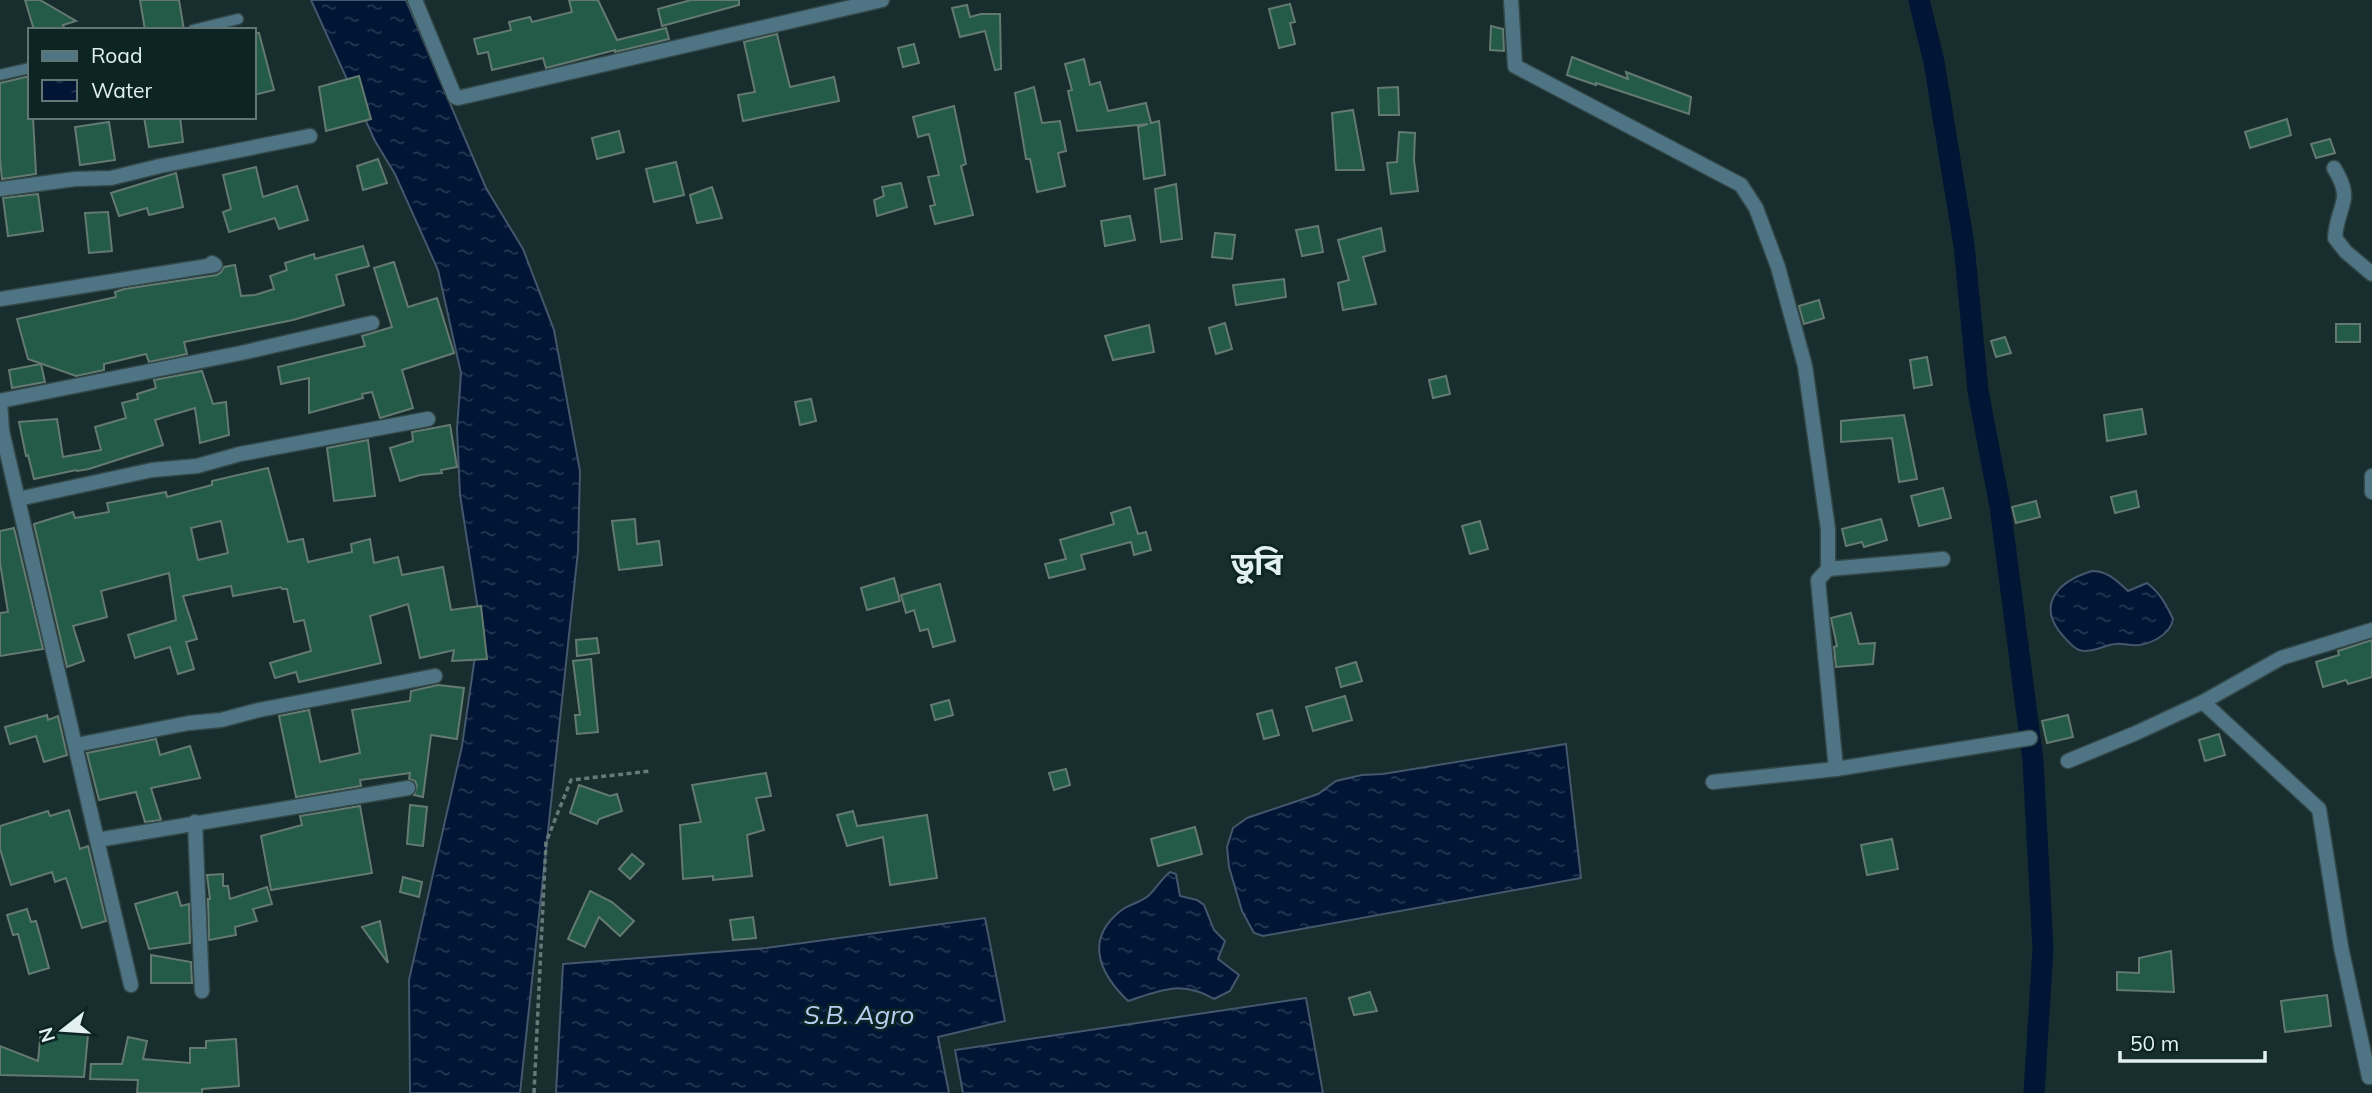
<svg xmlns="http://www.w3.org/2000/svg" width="2372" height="1093" viewBox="0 0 2372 1093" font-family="Mulish,'Noto Sans Bengali',sans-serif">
<defs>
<pattern id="water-ripples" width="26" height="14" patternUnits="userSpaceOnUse" patternTransform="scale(1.75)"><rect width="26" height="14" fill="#001634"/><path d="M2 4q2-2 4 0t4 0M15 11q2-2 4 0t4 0" fill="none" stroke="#253852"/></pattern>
</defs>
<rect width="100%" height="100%" fill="#172d2e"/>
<g fill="url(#water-ripples)" stroke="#44576c" stroke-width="2">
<path d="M311 0H406L486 188 523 249 554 330 580 471 578 551 520 1093H410L409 980 462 746 480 622 460 495 457 429 461 373 438 270 395 174 375 141Z"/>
<path d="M2092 571C2108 571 2117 581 2128 591L2147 583C2160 593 2166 604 2173 619 2171 635 2147 647 2131 645 2126 645 2121 643 2116 644 2104 645 2090 654 2079 650 2072 647 2068 641 2063 636 2035 604 2059 581 2092 571Z"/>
<path d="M1566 744 1581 878 1263 936 1254 933 1242 911 1229 867 1227 847 1233 828 1247 818 1318 794 1336 781 1362 775 1383 774Z"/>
<path d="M1170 872 1176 874 1180 896 1197 900 1204 905 1214 930 1225 941 1218 959 1239 975 1230 991 1214 999C1182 980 1161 990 1128 1001 1098 972 1084 938 1123 909 1131 904 1141 902 1148 896 1156 889 1161 879 1170 872Z"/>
<path d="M985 918 1005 1021 938 1037 949 1093H556L563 964 766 948Z"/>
<path d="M1306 998 1323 1093H963L955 1050Z"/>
</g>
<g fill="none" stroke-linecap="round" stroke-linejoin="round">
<path stroke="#001634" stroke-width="21" d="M1919 0 1934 62 1964 245 1978 391 2000 506 2033 761 2043 949 2034 1093"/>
</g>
<g fill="#245a48" stroke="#647a71" stroke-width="2" fill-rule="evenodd">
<path d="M25 0H40L76 21 63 25 65 30H34Z"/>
<path d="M140 0H179L184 30H145Z"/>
<path d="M569 0H598L617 40 666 28 669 39 615 52V50L546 68 543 58 492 70 488 52 478 54 474 39 511 30 509 22 530 17 532 22 572 12Z"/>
<path d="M691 0H739V5L662 26 658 9Z"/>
<path d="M1290 4 1295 22 1290 23 1295 44 1279 48 1269 9Z"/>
<path d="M967 5 970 17 981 14H1000L1001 69 995 70 985 31 960 37 952 8Z"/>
<path d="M1491 26 1503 29 1504 51 1490 50Z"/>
<path d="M254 33H259L274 90 254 95Z"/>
<path d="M777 34 790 87 834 77 839 101 743 121 738 95 755 92 744 42Z"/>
<path d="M914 44 919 63 903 67 898 48Z"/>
<path d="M1572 57 1628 79 1626 72 1691 97 1689 114 1596 83V85L1567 75Z"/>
<path d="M1084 59 1090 85 1100 82 1108 111 1146 103 1151 123 1159 121 1165 175 1144 179 1138 127 1148 124 1077 131 1068 91 1072 90 1065 64Z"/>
<path d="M30 76V117H33L36 174 2 179 0 159V83Z"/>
<path d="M359 76 371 119 326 131 319 87Z"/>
<path d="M1034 87 1042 123 1060 121 1066 151 1058 153 1065 186 1037 192 1030 159H1026L1015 93Z"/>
<path d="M1398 87 1399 115H1379L1378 88Z"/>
<path d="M954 106 966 164 961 166 973 215 935 224 930 206 935 205 928 177 939 175 929 134 918 137 913 117Z"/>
<path d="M1353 110 1364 170H1336L1332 113Z"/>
<path d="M144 117H180L183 142 149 147Z"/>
<path d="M2287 119 2291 135 2250 148 2245 132Z"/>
<path d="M109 122 115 160 80 165 75 127Z"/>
<path d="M619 131 624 152 597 159 592 138Z"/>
<path d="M1399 132 1415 133 1414 160 1418 191 1391 194 1387 163 1397 162Z"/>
<path d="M2330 139 2335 153 2316 158 2311 144Z"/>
<path d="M378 159 387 183 363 190 357 166Z"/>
<path d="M676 162 684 195 654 202 646 169Z"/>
<path d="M256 167 263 197 297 186 308 220 279 229 275 218 229 232 223 212 231 209 223 175Z"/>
<path d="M176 173 183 207 149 215 147 208 119 216 111 193Z"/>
<path d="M901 183 907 207 877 216 874 200 884 196 882 187Z"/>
<path d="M1176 184 1182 239 1161 242 1155 189Z"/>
<path d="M712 187 722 218 697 223 690 195Z"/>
<path d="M38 194 43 231 8 236 3 198Z"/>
<path d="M108 212 112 251 89 253 85 213Z"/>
<path d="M1130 216 1135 240 1105 246 1101 221Z"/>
<path d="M1318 226 1323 252 1302 256 1296 230Z"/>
<path d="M1381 228 1385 251 1363 257 1376 304 1343 310 1338 283 1349 280 1338 240Z"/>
<path d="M1215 233 1235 235 1232 259 1212 257Z"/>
<path d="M363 246 369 266 336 275 344 305 293 320 184 342 187 354 149 362 146 354 104 364V370L76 376 28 359 17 319 116 297 115 292 124 289 217 275 221 272 224 267 235 265 241 296 255 295 274 289 270 276 287 270 285 263 314 254 315 259Z"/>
<path d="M394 262 408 307 437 298 454 353 402 370 413 408 380 418 372 392 362 394 363 398 309 413V378L281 384 278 367 365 346 362 336 392 327 374 268Z"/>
<path d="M1284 279 1286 297 1236 305 1233 285Z"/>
<path d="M1819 300 1824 318 1804 324 1799 306Z"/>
<path d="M1225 323 1232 349 1216 354 1209 328Z"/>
<rect x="2336" y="324" width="24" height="18"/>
<path d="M1149 325 1154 352 1113 360 1105 336Z"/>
<path d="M2005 337 2011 353 1996 357 1991 341Z"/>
<path d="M1927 357 1932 385 1914 388 1910 360Z"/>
<path d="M41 364 45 382 12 388 9 370Z"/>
<path d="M202 371 213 404 226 402 229 435 200 443 195 408 155 420 163 445 89 469 77 471 76 470 34 479 28 455 26 456 19 422 57 419 63 457 101 450 95 427 126 418 122 403 138 399 137 394 156 388 154 380Z"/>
<path d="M1446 376 1450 394 1433 398 1429 380Z"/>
<path d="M811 399 816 421 800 425 795 402Z"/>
<path d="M2142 409 2146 434 2107 441 2104 415Z"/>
<path d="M1904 415 1917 479 1899 482 1892 438 1841 442V421Z"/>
<path d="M450 425 457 467 441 470 442 473 420 475 400 481 390 448 413 441 412 432Z"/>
<path d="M368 440 375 496 334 501 327 448Z"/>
<path d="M268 468 288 542 303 539 308 562 352 552 351 544 370 539 374 563 398 557 402 575 443 567 451 610 481 606 487 659 452 661 454 650 420 658 408 604 370 616 381 663 299 682 296 672 275 678 270 663 311 651 304 620 294 622 287 589H282L281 587 233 596 231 586 183 596 197 639 186 642 194 669 178 674 170 647 135 658 128 635 176 620 169 573 101 591 107 617 73 626 84 661 67 667 34 524 73 512 75 518 109 512 107 503 166 492 167 497 212 485V481ZM221 521 228 553 198 560 191 528Z"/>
<path d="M1943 488 1951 518 1919 526 1911 496Z"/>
<path d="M2136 491 2139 507 2115 513 2111 497Z"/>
<path d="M2036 501 2040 517 2016 523 2012 507Z"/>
<path d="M1130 507 1138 534 1146 532 1151 550 1134 555 1131 542 1081 555 1085 569 1049 578 1045 564 1066 559 1060 540 1114 524 1111 513Z"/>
<path d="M635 519 637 544 659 541 662 565 619 570 612 521Z"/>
<path d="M1881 519 1887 540 1864 547 1862 542 1846 546 1842 529Z"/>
<path d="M1480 521 1488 549 1470 554 1462 526Z"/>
<path d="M14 528 43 649 0 656V613L8 612 0 563V531Z"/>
<path d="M894 578 900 601 867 610 861 588Z"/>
<path d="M940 584 955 641 933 647 928 629 920 631 914 610 906 613 901 595Z"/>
<path d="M1851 613 1859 644 1875 643 1873 664 1836 667 1834 647 1837 646 1831 618Z"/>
<path d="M597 638 599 653 577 656 576 640Z"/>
<path d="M2372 640V677L2348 684 2346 680 2323 687 2316 662 2339 655 2338 651Z"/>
<path d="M591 659 598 732 577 734 575 715H580L573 661Z"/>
<path d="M1356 662 1362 681 1341 687 1336 668Z"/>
<path d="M438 685 464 688 457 739 431 735 423 797 414 795 417 786 415 781 409 779 410 773 360 780 361 786 296 797 279 716 309 710 320 762 360 753 352 710 410 701 411 691Z"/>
<path d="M1345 696 1352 720 1313 731 1306 707Z"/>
<path d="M949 700 953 715 935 720 931 705Z"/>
<path d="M1272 710 1279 735 1264 739 1257 714Z"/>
<path d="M47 715 48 720 58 716 67 755 44 762 36 736 10 744 5 727Z"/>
<path d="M2068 715 2073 737 2047 743 2042 721Z"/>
<path d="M2219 734 2225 755 2205 761 2199 740Z"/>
<path d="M156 739 160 755 190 746 200 778 151 788 161 820 145 822 136 792 99 800 87 753Z"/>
<path d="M1066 769 1070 785 1054 790 1049 773Z"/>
<path d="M766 773 771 796 756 798 764 830 747 835 752 876 713 880V876L683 879 680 825 701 822 692 785Z"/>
<path d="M579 785 610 796 617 794 622 811 599 819 597 824 570 813Z"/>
<path d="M410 805 427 807 423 846 407 844Z"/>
<path d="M360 806 372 873 271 890 261 836 302 825 300 816Z"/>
<path d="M69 810 80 849 88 846 106 921 82 928 66 878 55 882 52 872 11 885 0 849V826L48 811 50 816Z"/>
<path d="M853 811 857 826 927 815 937 878 890 885 883 837 847 846 837 815Z"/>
<path d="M1195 827 1202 854 1158 866 1151 839Z"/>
<path d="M1892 839 1898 869 1867 875 1861 845Z"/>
<path d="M632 854 644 864 630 879 619 869Z"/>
<path d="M223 874V886H228L230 899 267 887 272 904 253 909 257 921 235 927 236 935 209 940 208 899H210L207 875Z"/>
<path d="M403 877 422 882 419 897 400 892Z"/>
<path d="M590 891 612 902 634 921 620 936 599 917 585 947 568 939Z"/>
<path d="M177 892 181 906 189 904 190 943 149 949 135 904Z"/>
<path d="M27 909 31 922 36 921 49 968 29 974 18 934 13 935 7 915Z"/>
<path d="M753 917 756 938 733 940 730 920Z"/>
<path d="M380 921 388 963 362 927Z"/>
<path d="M2171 951 2174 992 2117 990V972L2139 973V958Z"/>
<path d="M151 955 191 962 192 983H151Z"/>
<path d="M1370 992 1377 1011 1354 1015 1349 998Z"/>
<path d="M2327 995 2331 1026 2285 1032 2281 1001Z"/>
<path d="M41 1030 88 1035 84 1077 0 1075V1046L38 1061Z"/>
<path d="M128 1037 147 1041 143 1059 190 1063V1048H206V1041L236 1039 239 1086 202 1089V1093H137L138 1080 90 1079 91 1064H122Z"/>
</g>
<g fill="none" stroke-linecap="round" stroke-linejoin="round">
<defs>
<g id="lane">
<path d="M193 30 238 19"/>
<path d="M0 75 30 68"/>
</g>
<g id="street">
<path d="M415 0 455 97 458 98 882 0"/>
<path d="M1511 0 1515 66 1741 185 1756 208 1778 267 1805 366 1828 529V569"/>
<path d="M2334 168C2355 202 2337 204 2335 238L2346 252 2372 274"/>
<path d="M0 189 75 179 111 178 160 166 310 136"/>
<path d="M0 299 215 265 212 263"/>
<path d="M0 401 2 431 97 840 408 788"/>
<path d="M0 401 241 353 372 323"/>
<path d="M2372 476V492"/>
<path d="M18 499 152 470 197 466 240 454 428 419"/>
<path d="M2203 702 2281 658 2372 630"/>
<path d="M76 745 189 723 221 720 259 710 435 676"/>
<path d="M2068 761 2136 733 2203 702 2319 809 2341 947 2369 1077H2372"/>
<path d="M1836 769 1818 580 1828 569 1943 559"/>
<path d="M1713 782 1836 769 2030 738"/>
<path d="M195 822 202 991"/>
<path d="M97 840 131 985"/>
</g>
</defs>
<use href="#lane" stroke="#334849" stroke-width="13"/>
<use href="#street" stroke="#334849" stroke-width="17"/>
<path stroke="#66797a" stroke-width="3.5" stroke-dasharray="5 3.5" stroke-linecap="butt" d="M534 1093 546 842 571 780 651 771"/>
<use href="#lane" stroke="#4f7585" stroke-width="10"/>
<use href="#street" stroke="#4f7585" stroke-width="14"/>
</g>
<g text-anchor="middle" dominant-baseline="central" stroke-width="5" stroke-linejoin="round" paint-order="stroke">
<g font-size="26" font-style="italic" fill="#b6d0f2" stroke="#0d2424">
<text x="859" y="1014">S.B. Agro</text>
</g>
<g font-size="32" font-weight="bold" fill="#e2f0f0" stroke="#0d2424">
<text x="1257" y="563">ডুবি</text>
</g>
</g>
<rect x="28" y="28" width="228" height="91" fill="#0d2424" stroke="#627676" stroke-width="2"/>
<rect x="42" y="51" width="35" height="10" fill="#4f7585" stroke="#627676" stroke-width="2"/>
<text x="91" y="63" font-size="21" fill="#e2f0f0">Road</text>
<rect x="42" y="80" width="35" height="21" fill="url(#water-ripples)" stroke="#627676" stroke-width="2"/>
<text x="91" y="98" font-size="21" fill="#e2f0f0">Water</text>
<g transform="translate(63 1030) rotate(253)" stroke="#0d2424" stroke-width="5" paint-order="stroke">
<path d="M0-5L12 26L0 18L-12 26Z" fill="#e2f0f0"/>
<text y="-10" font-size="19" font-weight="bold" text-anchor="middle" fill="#e2f0f0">N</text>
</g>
<path d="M2120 1051v10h145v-10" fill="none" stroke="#e2f0f0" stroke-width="3.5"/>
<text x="2130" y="1051" font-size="21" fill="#e2f0f0" stroke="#0d2424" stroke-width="5" paint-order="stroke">50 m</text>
</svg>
